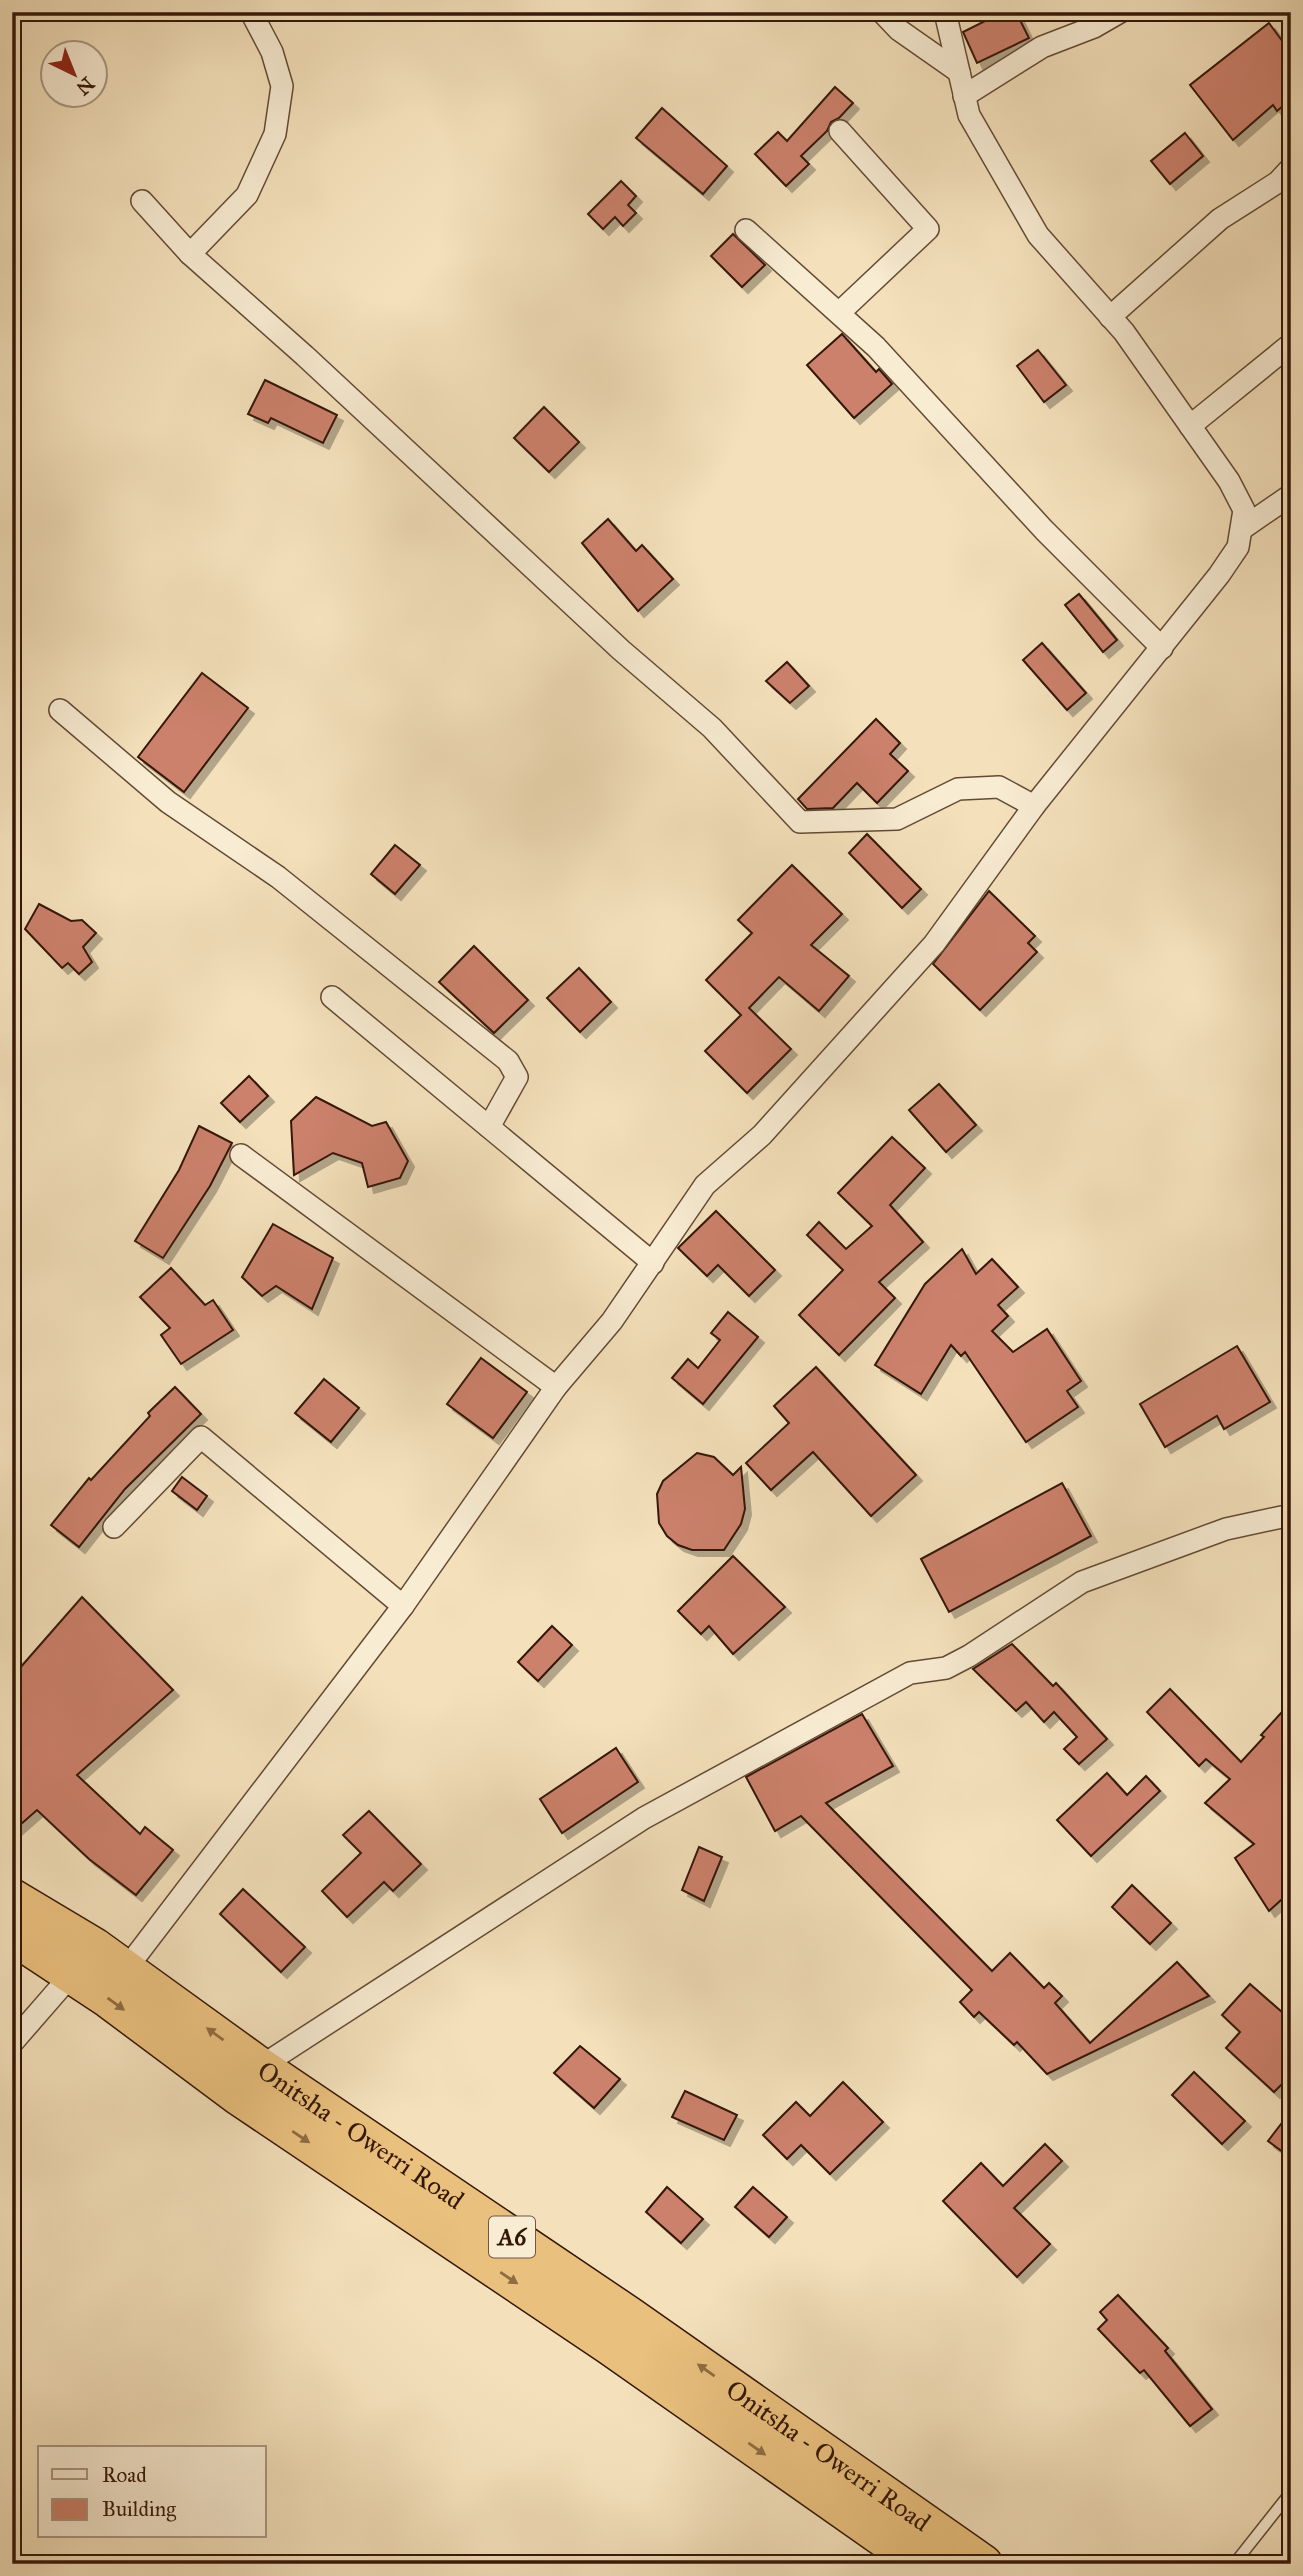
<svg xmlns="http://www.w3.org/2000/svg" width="1303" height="2576" viewBox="0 0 1303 2576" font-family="'IM FELL Great Primer',serif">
<defs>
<filter id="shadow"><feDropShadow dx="6" dy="6" stdDeviation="0" flood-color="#0004"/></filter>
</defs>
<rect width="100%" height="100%" fill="#f4e1bc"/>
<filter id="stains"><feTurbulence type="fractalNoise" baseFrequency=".00286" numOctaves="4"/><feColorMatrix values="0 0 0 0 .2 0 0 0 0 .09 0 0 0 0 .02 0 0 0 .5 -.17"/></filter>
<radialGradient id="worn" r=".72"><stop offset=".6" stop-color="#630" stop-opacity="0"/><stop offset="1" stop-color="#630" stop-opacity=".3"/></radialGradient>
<g fill="#cc816c" stroke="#341707" stroke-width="2" filter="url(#shadow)">
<path d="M1003 12H1016L1029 38 977 63 963 32Z"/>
<path d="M1269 23 1291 53V99L1277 111 1273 105 1233 140 1190 85Z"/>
<path d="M835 87 853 103 839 118 831 122 827 131 801 156 809 164 786 186 755 154 778 132 787 141Z"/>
<path d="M662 108 727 166 703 194 636 138Z"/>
<path d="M1185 133 1203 156 1170 184 1151 161Z"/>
<path d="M621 181 636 196 628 205 636 213 623 226 615 217 603 229 588 214Z"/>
<path d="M733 234 765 265 742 287 711 256Z"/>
<path d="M842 334 876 372 879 369 892 384 854 418 807 365Z"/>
<path d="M1038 350 1066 385 1044 402 1017 366Z"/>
<path d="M265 380 337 415 323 443 271 418 268 423 248 414Z"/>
<path d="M544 407 579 442 549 472 514 438Z"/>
<path d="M608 519 636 551 642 545 673 579 638 611 582 543Z"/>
<path d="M1079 594 1117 640 1103 652 1065 605Z"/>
<path d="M1042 643 1086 693 1067 710 1023 660Z"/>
<path d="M787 662 809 686 790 703 766 681Z"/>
<path d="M202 673 248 708 184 792 138 757Z"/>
<path d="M876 719 900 743 890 754 908 771 877 803 857 783 833 808 807 809 798 799Z"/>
<path d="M867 834 921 889 902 908 849 853Z"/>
<path d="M395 845 420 865 395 894 371 874Z"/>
<path d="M792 865 842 914 811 945 849 976 819 1011 779 977 749 1008 791 1049 747 1093 705 1051 741 1015 706 980 752 933 738 920Z"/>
<path d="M989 891 1035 936 1028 943 1037 952 980 1010 933 964Z"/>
<path d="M39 904 71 921 82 920 96 933 83 947 92 962 79 974 68 963 62 968 25 929Z"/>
<path d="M474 946 528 1000 494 1033 439 982Z"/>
<path d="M579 968 611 1002 580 1032 547 998Z"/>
<path d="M249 1076 268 1096 240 1122 221 1103Z"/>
<path d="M939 1084 976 1125 946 1152 909 1110Z"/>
<path d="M316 1097 372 1126 386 1122 408 1161 400 1178 368 1187 362 1163 333 1153 294 1175 291 1121Z"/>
<path d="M199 1126 232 1143 210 1186 163 1258 135 1241 179 1170Z"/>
<path d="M892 1137 925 1168 890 1205 923 1242 879 1282 895 1298 839 1355 799 1315 843 1270 807 1235 819 1222 846 1249 872 1226 838 1193Z"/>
<path d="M716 1211 775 1270 749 1296 718 1265 707 1276 678 1248Z"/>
<path d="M273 1224 333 1258 312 1309 276 1286 262 1296 242 1277Z"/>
<path d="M962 1249 976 1274 992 1259 1018 1287 998 1305 1008 1316 992 1331 1013 1352 1047 1329 1081 1381 1067 1391 1078 1407 1026 1442 965 1352 961 1356 951 1345 921 1394 875 1365 925 1284Z"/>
<path d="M171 1268 205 1305 213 1300 233 1330 181 1364 161 1335 170 1328 140 1297Z"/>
<path d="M728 1312 758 1337 703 1404 672 1378 688 1359 698 1368 720 1340 711 1333Z"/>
<path d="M1237 1346 1270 1402 1224 1429 1217 1416 1165 1447 1140 1404Z"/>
<path d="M481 1358 527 1392 493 1438 447 1404Z"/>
<path d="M816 1367 916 1475 871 1516 813 1452 771 1490 746 1463 789 1423 774 1406Z"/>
<path d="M324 1379 359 1408 331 1442 295 1413Z"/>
<path d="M175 1387 201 1414 125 1489 79 1547 51 1525 89 1478 91 1480 150 1416 148 1413Z"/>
<path d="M697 1453 714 1457 733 1475 741 1467 745 1509 741 1524 724 1550H692L678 1545 667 1536 659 1523 657 1494 663 1481Z"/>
<path d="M182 1477 207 1496 197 1510 172 1491Z"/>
<path d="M1062 1483 1091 1536 949 1612 921 1559Z"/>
<path d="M733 1556 785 1607 733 1654 709 1626 701 1634 678 1611Z"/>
<path d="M82 1597 173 1690 77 1775 140 1834 145 1827 173 1850 136 1895 89 1859 37 1810 12 1832V1677Z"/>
<path d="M552 1626 572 1645 538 1681 518 1662Z"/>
<path d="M1012 1644 1053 1686 1056 1683 1107 1739 1079 1764 1064 1749 1077 1737 1054 1712 1044 1722 1026 1702 1016 1711 973 1669Z"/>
<path d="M1170 1689 1241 1762 1264 1737 1261 1735 1291 1702V1891L1269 1911 1235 1858 1254 1844 1205 1803 1230 1779 1206 1759 1199 1766 1147 1712Z"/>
<path d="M862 1714 893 1766 826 1803 992 1971 1010 1953 1044 1988 1049 1983 1062 1996 1055 2003 1090 2043 1177 1962 1209 1996 1047 2074 1017 2042 1014 2045 979 2012 974 2017 960 2002 972 1990 801 1816 775 1831 746 1777Z"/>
<path d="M616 1748 638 1782 562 1833 540 1799Z"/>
<path d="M1107 1773 1127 1795 1146 1776 1160 1791 1091 1856 1057 1820Z"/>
<path d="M369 1811 421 1864 393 1891 384 1882 347 1917 322 1891 361 1853 343 1835Z"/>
<path d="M699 1847 722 1857 704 1901 682 1890Z"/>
<path d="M1132 1885 1171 1923 1150 1944 1112 1907Z"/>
<path d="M243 1889 305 1947 281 1972 220 1914Z"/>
<path d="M1250 1984 1291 2020V2075L1274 2092 1226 2048 1240 2032 1222 2015Z"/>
<path d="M580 2046 620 2079 594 2108 554 2073Z"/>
<path d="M1194 2072 1245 2121 1222 2144 1172 2095Z"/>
<path d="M843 2082 883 2122 830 2174 801 2145 787 2159 763 2135 796 2102 810 2116Z"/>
<path d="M685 2091 737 2115 724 2140 672 2117Z"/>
<path d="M1291 2111V2158L1268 2141Z"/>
<path d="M1045 2144 1062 2161 1014 2208 1050 2244 1017 2277 943 2201 981 2163 1003 2186Z"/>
<path d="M667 2187 703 2219 681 2243 646 2212Z"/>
<path d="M753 2187 787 2217 769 2237 735 2207Z"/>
<path d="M1118 2295 1168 2348 1165 2351 1212 2409 1190 2426 1144 2370 1140 2373 1098 2329 1107 2320 1100 2312Z"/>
</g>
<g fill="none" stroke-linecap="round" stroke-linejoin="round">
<defs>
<path id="lane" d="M1234 2564 1291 2492"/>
<g id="street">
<path d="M882 12 899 30 959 72"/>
<path d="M964 96 1042 47 1094 27 1120 12"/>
<path d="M142 201 190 254 247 195 275 134 282 86 272 52 251 12"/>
<path d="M746 230 876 347 1044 530 1162 648"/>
<path d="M190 254 305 356 621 650 712 728 800 822 897 819 958 789 999 787 1034 806"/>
<path d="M839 313 928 229 840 131"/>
<path d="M1110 317 1220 219 1278 182 1291 168"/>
<path d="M1190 426 1291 344"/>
<path d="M1243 528 1291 495"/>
<path d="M60 710 168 802 278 877 508 1061 517 1077 489 1127"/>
<path d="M332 997 653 1263"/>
<path d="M241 1155 556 1387"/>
<path d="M114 1527 201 1437 403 1606"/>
<path d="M126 1969 403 1606 556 1387 612 1321 705 1185 762 1135 934 944 1034 806 1219 575 1238 547 1244 510 1229 481 1124 332 1038 235 969 115 945 12"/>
<path d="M12 2043 72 1974"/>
<path d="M260 2067 644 1818 910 1673 946 1668 969 1656 1082 1582 1226 1529 1291 1515"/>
</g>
<g id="highway">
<path id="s1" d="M12 1898 94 1947 260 2067 629 2316 983 2564"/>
<path d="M12 1935 109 1999 239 2096 609 2345 921 2564"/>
</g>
</defs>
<use href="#lane" stroke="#644a34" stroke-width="13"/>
<use href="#street" stroke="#644a34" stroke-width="24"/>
<use href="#highway" stroke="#341707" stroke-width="41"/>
<use href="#lane" stroke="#f8ecd3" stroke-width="10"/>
<use href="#street" stroke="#f8ecd3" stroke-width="21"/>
<use href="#highway" stroke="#eac07e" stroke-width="38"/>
</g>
<defs><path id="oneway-solid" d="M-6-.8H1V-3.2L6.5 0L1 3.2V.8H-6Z" transform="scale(1.75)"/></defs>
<g fill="#8f6c42">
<use href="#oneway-solid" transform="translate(116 2004) rotate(36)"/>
<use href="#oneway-solid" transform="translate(215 2034) rotate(-144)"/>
<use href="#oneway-solid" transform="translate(301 2137) rotate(34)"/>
<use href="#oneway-solid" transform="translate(509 2278) rotate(34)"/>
<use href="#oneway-solid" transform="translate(706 2370) rotate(-145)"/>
<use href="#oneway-solid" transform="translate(757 2449) rotate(35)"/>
</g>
<g text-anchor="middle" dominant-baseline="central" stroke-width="5" stroke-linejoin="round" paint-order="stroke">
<rect fill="#f8ecd3" stroke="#6f5744" stroke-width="2" x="489" y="2216.5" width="46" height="41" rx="5"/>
<g font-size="24" font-weight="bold" fill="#341707">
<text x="512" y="2237">A6</text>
</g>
<g font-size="26" fill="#341707" stroke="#f8ecd3">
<text stroke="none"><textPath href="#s1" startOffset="422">Onitsha - Owerri Road</textPath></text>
<text stroke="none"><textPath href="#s1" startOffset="989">Onitsha - Owerri Road</textPath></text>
</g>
</g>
<rect width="1303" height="2576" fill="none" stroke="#f4e1bc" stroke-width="42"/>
<rect x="14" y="14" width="1275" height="2548" fill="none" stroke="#341707" stroke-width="3.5"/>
<rect x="21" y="21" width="1261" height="2534" fill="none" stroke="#341707" stroke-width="2"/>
<rect x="38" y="2446" width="228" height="91" fill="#f8ecd3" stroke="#aa9781" stroke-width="2"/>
<rect x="52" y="2469" width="35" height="10" fill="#f8ecd3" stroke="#aa9781" stroke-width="2"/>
<text x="102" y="2482" font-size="21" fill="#341707">Road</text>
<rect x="52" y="2499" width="35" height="21" fill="#cc816c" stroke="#aa9781" stroke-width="2"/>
<text x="102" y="2516" font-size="21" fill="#341707">Building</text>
<g transform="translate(74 74) rotate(137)"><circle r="33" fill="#f8ecd3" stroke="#aa9781" stroke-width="2"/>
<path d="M0-5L12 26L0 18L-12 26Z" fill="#8f2418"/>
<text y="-10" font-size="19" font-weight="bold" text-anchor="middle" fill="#341707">N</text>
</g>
<rect width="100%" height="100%" filter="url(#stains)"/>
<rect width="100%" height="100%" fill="url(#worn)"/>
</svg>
